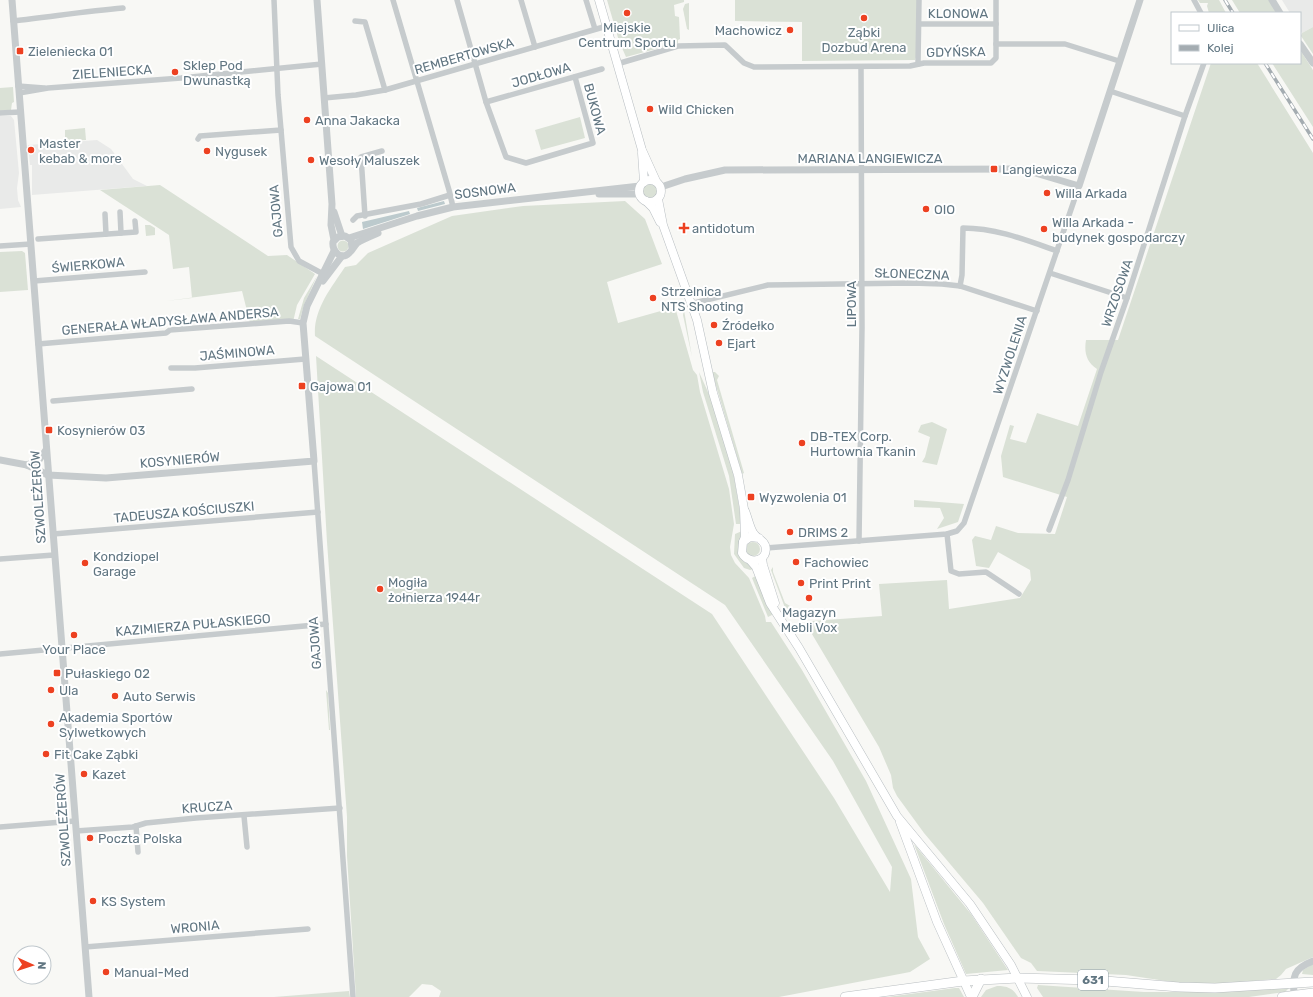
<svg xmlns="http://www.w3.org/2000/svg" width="1313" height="997" viewBox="0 0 1313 997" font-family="Rubik,sans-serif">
<rect width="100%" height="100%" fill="#f8f8f5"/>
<g fill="#e9eae9">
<path d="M1282 0H1313V27L1302 33 1300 30V13H1290Z"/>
<path d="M0 116H11L14 120 19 173 17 188 18 200 21 207 0 209Z"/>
<path d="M97 140 111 149 133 179 147 186 32 195V165H30L28 145Z"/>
</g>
<g fill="#dae1d6">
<path d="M607 0H684V2L674 5 675 16 679 17 680 39 678 40V43L626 57 619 41Z"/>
<path d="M735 0H918V52L915 60 802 61V22L735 21Z"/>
<path d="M1198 0H1219L1226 13H1209L1207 6 1208 3H1200Z"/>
<path d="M1232 0H1269L1277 13H1240Z"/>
<path d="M689 3V30L687 29 683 9 685 4Z"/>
<path d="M1313 27V54L1301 36 1302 33Z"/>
<path d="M1300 50 1313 70V127L1272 63H1300Z"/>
<path d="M1211 63H1257L1313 153V957L1286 969 1281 975 1276 979 1230 983H1179L1126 975 1037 971 1031 963 1021 958 983 903 924 833 897 796 893 788 891 775 879 747 806 624 812 621 882 616 879 584 947 580 949 609 1020 598 1031 580 1030 570 998 552 989 568 976 566 972 540 975 536 991 540 996 526 1018 533 1055 534 1067 497 1003 477 1001 456 1010 425 1014 426 1010 439 1026 443 1037 413 1078 426 1097 369C1086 362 1084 352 1086 340H1118Z"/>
<path d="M13 87 14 102 12 103 11 110 0 111V88Z"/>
<path d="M580 117 585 138 541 150 535 130Z"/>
<path d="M85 128 86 140 65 141V130Z"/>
<circle cx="650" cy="191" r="7"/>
<path d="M160 185 268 256 287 255 315 274 297 305 293 322 250 323 242 291 166 301 192 298 189 267 173 269 169 235 100 190Z"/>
<path d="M625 201 645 219 662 264 607 282 618 323 675 307 693 370 697 375 700 392 729 489 734 524 730 547 731 555 735 563 749 578 765 616 766 622H771L802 670 866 781 911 879 918 937 930 959 910 972 779 997H439L441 991 432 985 422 984 409 997H356L347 856V817L327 542 316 356 712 614 834 798 890 892 892 867 833 761 725 605 315 336C313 310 331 288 345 267L356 265 368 253 452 216 523 206Z"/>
<path d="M145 225H150L155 228V235L146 236Z"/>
<circle cx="343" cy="246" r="5.5"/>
<path d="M22 251 25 253 28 290 0 292V252Z"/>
<path d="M317 276 304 305 300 319H298L304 298Z"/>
<path d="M684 310 692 357 683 315Z"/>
<path d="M699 372 712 401 732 465 742 524H736L729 476 703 392Z"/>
<path d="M712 372H715L719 376 717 380 744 473 742 474Z"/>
<path d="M932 422 947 429 937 465 922 462 925 457 930 437 918 432 921 425Z"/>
<path d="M914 500 964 504 958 522 937 529 944 518 940 508 914 507Z"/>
<path d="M742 531C740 541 734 553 744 561 748 564 751 565 754 569L750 570 744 568 734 554 735 534Z"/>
<circle cx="753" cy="549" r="7"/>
<path d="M773 567V572L785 603 790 606V618L788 616 771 570Z"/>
<path d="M757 575 772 612V615L768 617 752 578Z"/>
<path d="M326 690 328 693 330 730H329Z"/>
<path d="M914 844 971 914 1008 970 966 974 944 924Z"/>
<path d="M1313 964V975L1302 974 1303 970Z"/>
<path d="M1038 985 1144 992H1211L1289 988 1285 992 1249 997H1043L1037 988Z"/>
<path d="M997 986C1007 986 1013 988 1018 997H981L986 990Z"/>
<path d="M955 988H959L964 997H887Z"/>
<path d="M349 991 350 997H274Z"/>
</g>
<g fill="#bccacd">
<path d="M444 201 445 204 418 211 417 208Z"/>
<path d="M409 211 410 214 363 229 362 222Z"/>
</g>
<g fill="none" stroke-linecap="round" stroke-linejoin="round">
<defs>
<g id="secondary">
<path d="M599 0 642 150 656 181"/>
<path d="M642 153 644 182"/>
<circle cx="650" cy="191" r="11"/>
<path d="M658 199 663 225 697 320 713 393 738 475 744 509 745 537 743 542"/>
<path d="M646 201 653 208 660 222"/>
<path d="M745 511C748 518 750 529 754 534 758 539 763 540 765 545 770 561 749 566 742 553L743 542 750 537 759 538"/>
<path d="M762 558 763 565 775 603"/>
<path d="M750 560 756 567 770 603 799 648 897 816 970 904 1011 965 1027 997"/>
<path d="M900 822 937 922 971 997"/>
</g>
<g id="primary">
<path d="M845 997 963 981 1018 978 1093 980 1179 987 1215 988 1313 982"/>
<path d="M972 997 981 979"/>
<path d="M1282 997 1313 993"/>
</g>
</defs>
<use href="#secondary" stroke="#b8bec2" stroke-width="9"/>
<use href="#primary" stroke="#b9bec1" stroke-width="10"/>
<g stroke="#c6cbcd" stroke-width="5.5">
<path d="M274 0 278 95 291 247 299 261 325 275"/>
<path d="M393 0 449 190 453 207"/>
<path d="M457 0 486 102 506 157 526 163 593 143 575 77"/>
<path d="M521 0 535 47"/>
<path d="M586 0 595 29"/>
<path d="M996 0V44"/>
<path d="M1194 0 1201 13"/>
<path d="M13 21C50 17 86 11 123 8"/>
<path d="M355 21 365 22 385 90"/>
<path d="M919 24H996"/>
<path d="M617 64 678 46 725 45 744 63 754 67 910 66 924 63H991L996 58V44H1065L1119 61"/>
<path d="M918 64 919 0"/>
<path d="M18 86 44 88"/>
<path d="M1110 91 1185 116"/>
<path d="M19 93 48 88 181 78 322 64"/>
<path d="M324 98 356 95 385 90 607 26"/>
<path d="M486 102 602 69"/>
<path d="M0 113 20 112"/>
<path d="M198 139 200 136 281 130"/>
<path d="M120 212 121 233"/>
<path d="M105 214 106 234"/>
<path d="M365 216 361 157 382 151"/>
<path d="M353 220 357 216 421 204 450 195"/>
<path d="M38 239 136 232 135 221"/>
<path d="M0 246 31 244"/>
<path d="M1050 273 1127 298"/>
<path d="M34 281 145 272"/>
<path d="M960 286 962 275 963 228C996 228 1026 240 1057 251"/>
<path d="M690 304 768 285 912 283 942 284 960 286 1037 311"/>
<path d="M38 344 166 333 170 330 289 321 303 323"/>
<path d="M171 368H195L305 359"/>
<path d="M53 401 192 389"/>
<path d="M314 461 353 997"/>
<path d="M1049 530 1068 480 1101 372 1127 298 1185 116 1204 63"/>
<path d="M53 534 318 512"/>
<path d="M947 534 951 571 959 574 986 572 1019 594"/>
<path d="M859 541 862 327 861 67"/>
<path d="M766 548 947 534 957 531 964 523 1079 186"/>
<path d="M0 559 54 555"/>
<path d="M0 654 326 624"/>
<path d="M244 816 247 847"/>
<path d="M136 826 138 852"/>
<path d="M0 827 75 821"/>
<path d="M76 831 133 827 146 823 196 818 340 808"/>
<path d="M85 947 308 929"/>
</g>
<g stroke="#c6cbcd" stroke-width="7">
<path d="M12 0 89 997"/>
<path d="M317 0 332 204 331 225 334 240"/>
<path d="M1272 0 1280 13"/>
<path d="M1300 44 1313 63"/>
<path d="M661 187 685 179 725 170 1022 169 1079 186 1140 0"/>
<path d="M599 194H640"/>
<path d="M334 212 342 236"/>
<path d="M349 238 417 216 453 207 640 186"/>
<path d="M352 248 351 240 345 236 338 237 333 242C332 251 341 261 349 253 353 250 354 246 357 243 363 239 371 236 378 233"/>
<path d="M323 281 342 256"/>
<path d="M0 460 27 465 48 475 106 478 314 461 303 323 307 306 334 251"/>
<path d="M27 465 39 460 46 450"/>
<path d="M1294 996C1293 975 1293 969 1313 961"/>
</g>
<use href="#secondary" stroke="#fff" stroke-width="8"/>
<use href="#primary" stroke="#fff" stroke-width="9"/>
<defs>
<g id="rail">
<path d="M1225 0 1233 13"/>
<path d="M1265 63 1313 139"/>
</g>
</defs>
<use href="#rail" stroke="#a4acb1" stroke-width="3.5"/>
<use href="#rail" stroke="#fff" stroke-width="2" stroke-dasharray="6" stroke-linecap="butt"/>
</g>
<g fill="#ed4121" stroke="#fff" stroke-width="1.5">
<circle cx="627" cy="13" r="4"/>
<circle cx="864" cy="18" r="4"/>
<circle cx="790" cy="30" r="4"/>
<rect x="16" y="47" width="8" height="8" rx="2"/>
<circle cx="175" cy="72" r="4"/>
<circle cx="650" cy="109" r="4"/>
<circle cx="307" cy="120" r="4"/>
<circle cx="31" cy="150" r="4"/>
<circle cx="207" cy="151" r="4"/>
<circle cx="311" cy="160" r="4"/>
<rect x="990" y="165" width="8" height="8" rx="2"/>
<circle cx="1047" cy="193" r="4"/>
<circle cx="926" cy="209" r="4"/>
<path d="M682 222h4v4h4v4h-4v4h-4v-4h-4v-4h4z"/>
<circle cx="1044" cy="229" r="4"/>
<circle cx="653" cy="298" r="4"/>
<circle cx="714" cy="325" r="4"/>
<circle cx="719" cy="343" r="4"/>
<rect x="298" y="382" width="8" height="8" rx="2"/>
<rect x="45" y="426" width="8" height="8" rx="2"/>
<circle cx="802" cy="443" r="4"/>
<rect x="747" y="493" width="8" height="8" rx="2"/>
<circle cx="790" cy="532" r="4"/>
<circle cx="796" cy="562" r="4"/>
<circle cx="85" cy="563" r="4"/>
<circle cx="801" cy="583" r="4"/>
<circle cx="380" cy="589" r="4"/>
<circle cx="809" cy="598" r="4"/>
<circle cx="74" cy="635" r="4"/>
<rect x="53" y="669" width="8" height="8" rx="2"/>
<circle cx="51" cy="690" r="4"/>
<circle cx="115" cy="696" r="4"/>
<circle cx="51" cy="724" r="4"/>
<circle cx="46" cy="754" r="4"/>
<circle cx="84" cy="774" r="4"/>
<circle cx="90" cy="838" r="4"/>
<circle cx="93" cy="901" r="4"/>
<circle cx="106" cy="972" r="4"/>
</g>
<g text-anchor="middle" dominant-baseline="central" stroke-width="4" stroke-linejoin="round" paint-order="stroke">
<rect fill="#fff" stroke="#909fa8" stroke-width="1" x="1078" y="970" width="30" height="20" rx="3"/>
<g font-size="12" font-weight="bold" fill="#617682">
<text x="1093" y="980">631</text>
</g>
<g font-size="13" fill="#617682" stroke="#fff">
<text x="958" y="13">KLONOWA</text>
<text transform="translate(956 52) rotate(-1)">GDYŃSKA</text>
<text transform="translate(464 56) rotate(-16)">REMBERTOWSKA</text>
<text transform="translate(112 72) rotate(-4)">ZIELENIECKA</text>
<text transform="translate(541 75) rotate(-16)">JODŁOWA</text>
<text transform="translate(595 109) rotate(75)">BUKOWA</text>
<text x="870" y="158">MARIANA LANGIEWICZA</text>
<text transform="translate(485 191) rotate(-7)">SOSNOWA</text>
<text transform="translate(276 211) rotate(-95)">GAJOWA</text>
<text transform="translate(88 265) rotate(-5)">ŚWIERKOWA</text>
<text transform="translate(912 274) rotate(2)">SŁONECZNA</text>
<text transform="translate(1117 293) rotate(-71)">WRZOSOWA</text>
<text transform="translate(851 304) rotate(-90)">LIPOWA</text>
<text transform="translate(170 321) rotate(-5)">GENERAŁA WŁADYSŁAWA ANDERSA</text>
<text transform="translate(237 353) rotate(-5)">JAŚMINOWA</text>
<text transform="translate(1010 355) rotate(-72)">WYZWOLENIA</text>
<text transform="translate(180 460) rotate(-5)">KOSYNIERÓW</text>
<text transform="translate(38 497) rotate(-94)">SZWOLEŻERÓW</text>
<text transform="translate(184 512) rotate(-5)">TADEUSZA KOŚCIUSZKI</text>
<text transform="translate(193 625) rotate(-5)">KAZIMIERZA PUŁASKIEGO</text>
<text transform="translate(315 643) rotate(-94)">GAJOWA</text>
<text transform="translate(207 807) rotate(-4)">KRUCZA</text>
<text transform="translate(63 820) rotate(-94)">SZWOLEŻERÓW</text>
<text transform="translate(195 927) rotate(-5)">WRONIA</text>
</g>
<g font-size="13" fill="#617682" stroke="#fff" text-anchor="start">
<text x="627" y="27" text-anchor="middle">Miejskie<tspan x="627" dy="15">Centrum Sportu</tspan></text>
<text x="782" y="30" text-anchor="end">Machowicz</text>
<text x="864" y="32" text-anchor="middle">Ząbki<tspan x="864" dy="15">Dozbud Arena</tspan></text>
<text x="28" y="51">Zieleniecka 01</text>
<text x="183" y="65">Sklep Pod<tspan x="183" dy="15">Dwunastką</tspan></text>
<text x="658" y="109">Wild Chicken</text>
<text x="315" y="120">Anna Jakacka</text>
<text x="39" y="143">Master<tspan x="39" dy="15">kebab &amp; more</tspan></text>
<text x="215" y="151">Nygusek</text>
<text x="319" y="160">Wesoły Maluszek</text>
<text x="1002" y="169">Langiewicza</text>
<text x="1055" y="193">Willa Arkada</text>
<text x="934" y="209">OIO</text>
<text x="1052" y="222">Willa Arkada -<tspan x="1052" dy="15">budynek gospodarczy</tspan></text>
<text x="692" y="228">antidotum</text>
<text x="661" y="291">Strzelnica<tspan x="661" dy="15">NTS Shooting</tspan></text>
<text x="722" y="325">Źródełko</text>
<text x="727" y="343">Ejart</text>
<text x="310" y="386">Gajowa 01</text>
<text x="57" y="430">Kosynierów 03</text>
<text x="810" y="436">DB-TEX Corp.<tspan x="810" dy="15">Hurtownia Tkanin</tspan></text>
<text x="759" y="497">Wyzwolenia 01</text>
<text x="798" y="532">DRIMS 2</text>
<text x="93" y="556">Kondziopel<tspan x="93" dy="15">Garage</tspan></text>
<text x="804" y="562">Fachowiec</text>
<text x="388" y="582">Mogiła<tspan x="388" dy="15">żołnierza 1944r</tspan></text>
<text x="809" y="583">Print Print</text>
<text x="809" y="612" text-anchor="middle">Magazyn<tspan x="809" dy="15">Mebli Vox</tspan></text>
<text x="74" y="649" text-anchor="middle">Your Place</text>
<text x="65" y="673">Pułaskiego 02</text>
<text x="59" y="690">Ula</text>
<text x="123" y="696">Auto Serwis</text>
<text x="59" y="717">Akademia Sportów<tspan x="59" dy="15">Sylwetkowych</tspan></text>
<text x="54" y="754">Fit Cake Ząbki</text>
<text x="92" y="774">Kazet</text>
<text x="98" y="838">Poczta Polska</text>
<text x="101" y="901">KS System</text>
<text x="114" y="972">Manual-Med</text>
</g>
</g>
<rect x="1171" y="12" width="130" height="52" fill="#ffffff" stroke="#c0c8cd"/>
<rect x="1179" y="25" width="20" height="6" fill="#ffffff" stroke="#c0c8cd"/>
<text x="1207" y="32" font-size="12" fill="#617682">Ulica</text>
<rect x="1179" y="45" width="20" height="6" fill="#a4acb1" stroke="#c0c8cd"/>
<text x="1207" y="52" font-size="12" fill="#617682">Kolej</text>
<g transform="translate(32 965) rotate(93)"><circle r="19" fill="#ffffff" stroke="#c0c8cd"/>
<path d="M0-3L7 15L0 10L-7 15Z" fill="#ed4121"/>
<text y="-6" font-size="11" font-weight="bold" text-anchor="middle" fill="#617682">N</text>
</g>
</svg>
